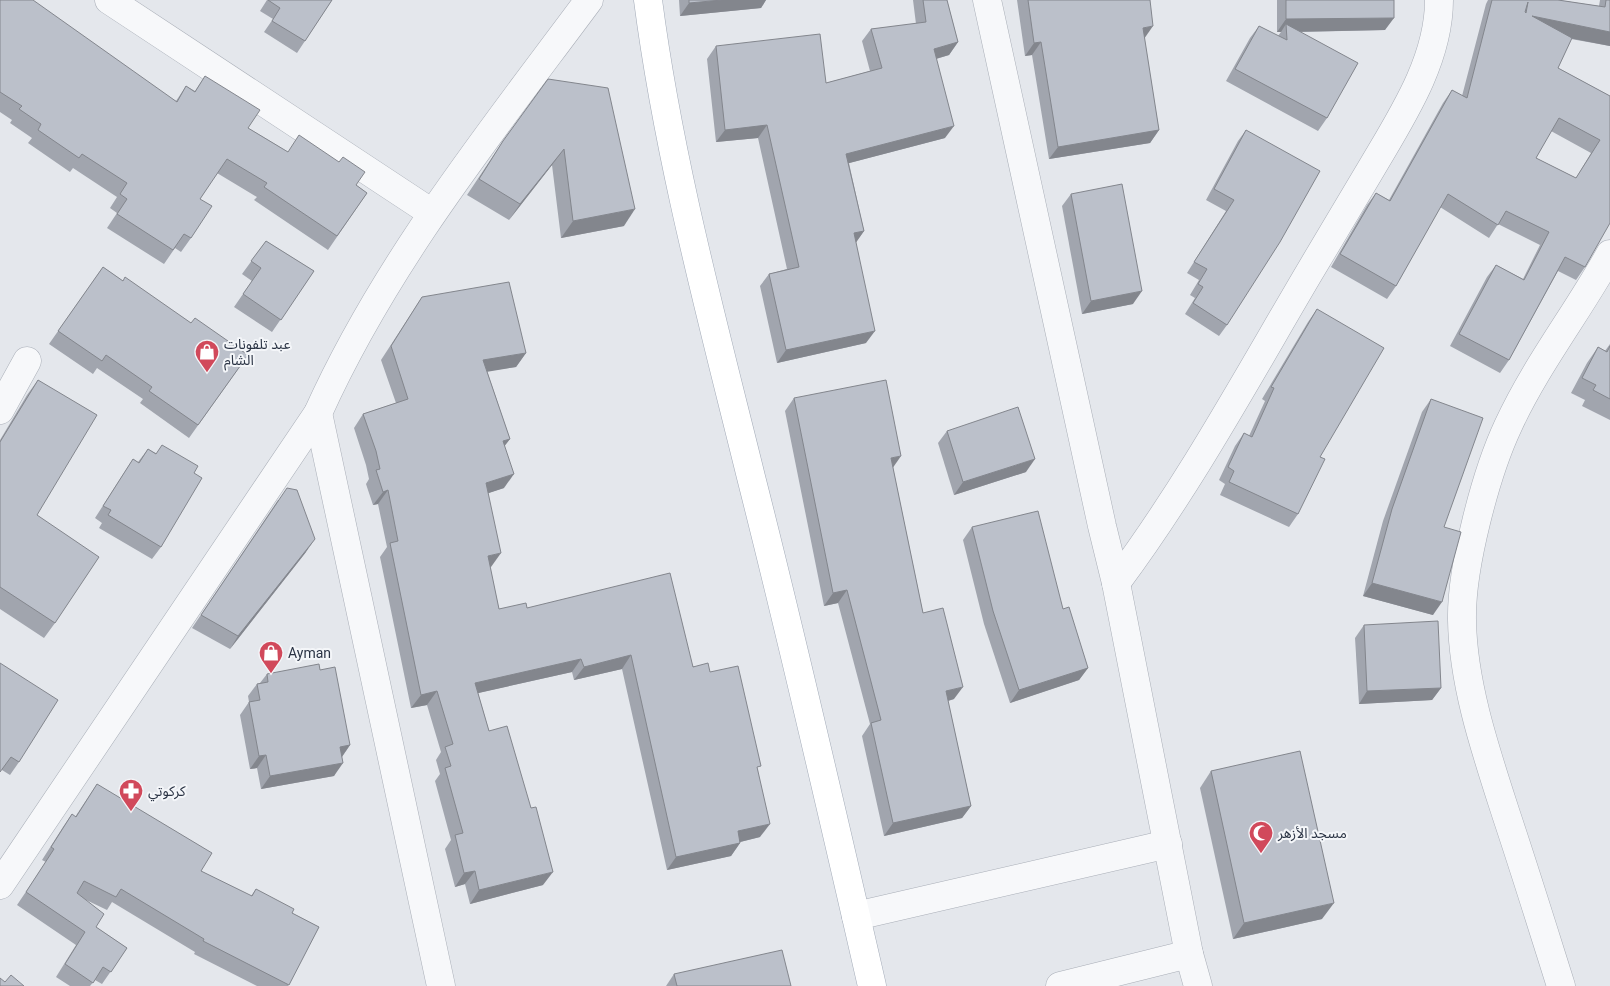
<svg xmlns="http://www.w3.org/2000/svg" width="1610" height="986" viewBox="0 0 1610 986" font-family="Roboto,'Noto Sans Arabic',sans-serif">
<rect width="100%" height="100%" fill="#e4e7ec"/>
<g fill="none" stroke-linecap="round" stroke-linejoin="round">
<defs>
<g id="minor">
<path d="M109 0 432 213"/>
<path d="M987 0 1102 526 1116 583 1189 954 1198 986"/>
<path d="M0 410 27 361"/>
<path d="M318 413 441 986"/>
<path d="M1116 583C1189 485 1247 378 1309 273 1330 238 1350 204 1371 169 1401 118 1439 61 1439 0"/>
<path d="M0 885 318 413C386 262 491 132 589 0"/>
<path d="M856 916 1168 844"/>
<path d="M1060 986 1189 954"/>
<path d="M1561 986C1543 929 1525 871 1506 814 1486 752 1463 685 1462 620 1461 567 1486 473 1508 426 1536 365 1578 312 1610 254"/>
</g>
<path id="primary" d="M648 0C669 161 712 319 751 477 794 646 833 816 872 986"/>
</defs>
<use href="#minor" stroke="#a9aeb7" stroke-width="29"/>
<use href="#primary" stroke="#a3abb8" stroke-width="29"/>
<use href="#minor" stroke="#f7f8fa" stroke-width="28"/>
<use href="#primary" stroke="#fff" stroke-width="28"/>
</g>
<g fill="#a1a5ae" fill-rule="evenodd">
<path d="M0 0 176 101 186 86 195 91 205 76 248 128 288 152 356 185 367 193 328 250 254 200 257 197 217 173 200 199 191 238 181 252 175 248 164 264 107 228 117 213 110 208 117 197 73 168 70 172 28 143 32 138 10 123 12 120 0 112Z"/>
<path d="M267 0H332L297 53 264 32 273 19 260 11Z"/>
<path d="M679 0H766L761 8 680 16Z"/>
<path d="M913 0H947L958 42 949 55 936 59 945 138 849 163 864 231 856 242 866 343 777 363 760 286 769 274 787 269 758 138 716 142 707 59 716 46 826 83 870 71 862 41 871 29 916 24Z"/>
<path d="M1017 0H1150L1144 39 1159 130 1150 143 1049 159 1032 55 1025 56Z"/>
<path d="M1277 0H1394L1385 30 1299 32 1327 118 1318 131 1226 81 1250 38 1259 26 1278 36 1281 32H1277Z"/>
<path d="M1488 0H1558L1599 6 1600 0H1610V46L1571 39 1558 68 1610 96 1585 267 1576 280 1558 271 1509 360 1500 373 1450 346 1487 277 1496 265 1523 279 1540 245 1498 224 1489 238 1440 207 1396 286 1387 299 1331 267 1367 205 1376 193 1389 200 1443 103 1452 90 1462 96 1486 4ZM1551 131 1591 153 1576 178 1536 158Z"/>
<path d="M548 79 624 226 561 238 552 165 509 220 467 195 503 141Z"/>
<path d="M1246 130 1227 325 1219 336 1185 314 1195 298 1190 295 1199 280 1187 273 1226 211 1206 200 1238 141Z"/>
<path d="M1071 194 1133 304 1082 314 1062 206Z"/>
<path d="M266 241 314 271 272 332 234 307 252 281 242 274Z"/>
<path d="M103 267 123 281 191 323 248 355 189 438 140 403 143 399 97 368 93 374 49 344Z"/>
<path d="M422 297 526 353 516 367 487 371 510 439 504 446V488L488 493 491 567H490L499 609 527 608 710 672 758 770 760 837 740 842V843L731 856 667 870 622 669 574 680 572 672 478 693 489 731 543 885 470 904 465 884 455 887 445 849 451 840 435 781 440 774 436 760 441 752 427 705 411 708 380 557 387 547 378 504 373 505 366 484 369 479 366 465 354 428 363 414 396 403 381 360Z"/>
<path d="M1317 309 1320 457 1298 514 1289 527 1220 495 1225 484 1219 480 1235 446 1244 433 1249 436 1265 401 1262 399 1308 322Z"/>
<path d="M1610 344V420L1582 406 1585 400 1571 393 1587 363 1598 347 1605 351Z"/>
<path d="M38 380 37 515 55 623 44 638 0 609V440L27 395Z"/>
<path d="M794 398 893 468 923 613 954 699 948 701 971 806 962 818 884 836 862 736 870 724 838 603 824 606 785 411Z"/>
<path d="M1431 399 1444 527 1433 615 1363 596 1383 521 1422 412Z"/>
<path d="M947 431 1026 472 954 495 938 443Z"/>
<path d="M148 449 194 473 161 547 152 559 99 528 102 523 95 518 133 459 138 462Z"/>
<path d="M278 500 306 552 230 649 192 628Z"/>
<path d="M972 527 1063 609 1088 668 1079 680 1010 703 984 624 963 540Z"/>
<path d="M1364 625 1441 688 1432 700 1359 704 1355 638Z"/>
<path d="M0 663 19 762 10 775 2 770Z"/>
<path d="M320 670 350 745 342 757 334 776 261 789 257 768 250 769 240 715 249 702 248 696 257 684 260 683 267 674Z"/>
<path d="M1211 771 1322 919 1233 939 1200 788Z"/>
<path d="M97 784 201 871 251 896 256 889 292 913 319 927 288 986H257L194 954 195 952 112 902 107 910 84 899 96 927 127 948 102 984 95 980 90 986H70L56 977 76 945 17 905 46 862 42 860 63 827 72 814 75 817Z"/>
<path d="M674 974 791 986H666Z"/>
</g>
<g fill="#83868d">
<path d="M722 0H766L761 8 680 16 689 3Z"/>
<path d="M1532 16 1610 32V46L1523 29Z"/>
<path d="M1394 18 1385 30 1287 32 1286 24 1281 32H1277L1286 19Z"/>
<path d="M1153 26 1144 39 1143 28Z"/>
<path d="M958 42 949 55 925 62 934 49Z"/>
<path d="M1041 42 1032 55 1025 56 1034 43Z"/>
<path d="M767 125 758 138 716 142 725 130Z"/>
<path d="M954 126 945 138 838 166 846 154Z"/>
<path d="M1159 130 1150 143 1049 159 1058 147Z"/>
<path d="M564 149 552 165 509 220 520 204Z"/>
<path d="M635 209 624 226 561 238 573 221Z"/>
<path d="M864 231 855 244 854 233Z"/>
<path d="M1142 291 1133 304 1082 314 1091 301Z"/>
<path d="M875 331 866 343 777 363 786 350Z"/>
<path d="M526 353 516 367 474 374 483 360Z"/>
<path d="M510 439 500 452 503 441Z"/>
<path d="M901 456 892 469 891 458Z"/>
<path d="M1035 459 1026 472 954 495 963 482Z"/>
<path d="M514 474 504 488 477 497 486 483Z"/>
<path d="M388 490 378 504 373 505 383 492Z"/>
<path d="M315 539 306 552 230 649 238 636Z"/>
<path d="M501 553 491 567 478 569 488 556Z"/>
<path d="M1372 583 1442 602 1433 615 1363 596Z"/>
<path d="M847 590 838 603 824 606 833 593Z"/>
<path d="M631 655 622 669 574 680 584 667Z"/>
<path d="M581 659 572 672 465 696 475 683Z"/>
<path d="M1088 668 1079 680 1010 703 1019 690Z"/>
<path d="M963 687 954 699 937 704 946 691Z"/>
<path d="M1441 688 1432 700 1359 704 1367 691Z"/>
<path d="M437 691 427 705 411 708 421 695Z"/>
<path d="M350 745 341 758 340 747Z"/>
<path d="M266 755 257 768 250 769 259 756Z"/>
<path d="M343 763 334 776 261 789 270 776Z"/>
<path d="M971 806 962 818 884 836 893 823Z"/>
<path d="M770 824 760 837 728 845 738 831Z"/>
<path d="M740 843 731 856 667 870 676 857Z"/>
<path d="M475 871 465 884 455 887 464 873Z"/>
<path d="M553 872 543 885 470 904 479 890Z"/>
<path d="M1334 903 1322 919 1233 939 1244 923Z"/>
</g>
<g fill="#bbc0ca" stroke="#83868d" fill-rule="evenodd">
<path d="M0 0H33L177 102 186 86 195 92 205 76 260 110 248 128 288 152 299 135 339 162 343 157 365 172 356 185 367 193 337 236 264 187 267 183 227 159 200 199 212 206 191 238 184 234 173 250 117 214 127 199 120 194 127 183 82 154 79 158 38 130 41 124 19 109 22 106 0 92Z"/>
<path d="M268 0H332L305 41 272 21 280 8Z"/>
<path d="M689 0H722L689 3Z"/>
<path d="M923 0H947L958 42 934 49 954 126 846 154 864 231 854 233 875 331 786 350 769 274 799 267 767 125 725 130 716 46 820 34 826 83 882 68 871 29 926 22Z"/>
<path d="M1028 0H1150L1153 26 1143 28 1159 130 1058 147 1041 42 1034 43Z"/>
<path d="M1286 0H1394V18L1286 19Z"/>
<path d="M1492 0H1558L1605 7 1606 0H1610V32L1532 16 1572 38 1558 68 1610 96V223L1585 267 1565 257 1509 360 1459 334 1496 265 1524 280 1549 232 1506 211 1498 225 1448 194 1396 286 1340 254 1376 193 1390 201 1452 90 1467 98ZM1528 2 1526 13 1525 12ZM1559 118 1600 140 1576 178 1536 158Z"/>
<path d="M1286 24 1358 63 1327 118 1235 69 1259 26 1287 40Z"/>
<path d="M548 79 608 88 635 209 573 221 564 149 520 204 479 179 503 141Z"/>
<path d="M1246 130 1320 171 1280 242 1227 325 1193 303 1203 287 1198 284 1207 269 1194 262 1234 200 1214 189Z"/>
<path d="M1122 184 1142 291 1091 301 1071 194Z"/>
<path d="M266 241 314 271 281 320 243 294 261 268 251 261Z"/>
<path d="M103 267 123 281 125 277 191 323 195 318 248 355 198 425 149 391 152 387 106 355 102 361 58 331Z"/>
<path d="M509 282 526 353 483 360 510 439 503 441 514 474 486 483 501 553 488 556 499 609 526 603 527 608 670 573 693 667 708 663 710 672 738 666 761 766 757 767 770 824 738 831 740 843 676 857 631 655 584 667 581 659 475 683 489 731 507 726 531 808 536 807 553 872 479 890 475 871 464 873 455 835 463 833 445 768 451 766 445 747 453 744 437 691 421 695 390 543 398 541 388 490 383 492 376 470 380 469 376 451 363 414 408 399 391 346 422 297Z"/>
<path d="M1317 309 1384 348 1320 457 1325 459 1298 514 1229 482 1234 471 1228 467 1244 433 1252 437 1274 388 1271 387Z"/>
<path d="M1610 346V399L1593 390 1596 385 1582 378 1598 347 1607 352Z"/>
<path d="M38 380 97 415 37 515 99 557 55 623 0 587V442Z"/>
<path d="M886 380 901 456 891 458 923 613 943 608 963 687 946 691 971 806 893 823 871 723 881 720 847 590 833 593 794 398Z"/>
<path d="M1431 399 1483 418 1444 527 1461 532 1442 602 1372 583 1392 509Z"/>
<path d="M1018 407 1035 459 963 482 947 431Z"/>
<path d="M162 445 198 466 194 473 202 478 161 547 108 515 111 510 103 506 133 459 139 463 148 449 156 454Z"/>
<path d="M287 488 297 490 315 539 238 636 201 615Z"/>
<path d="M1038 511 1063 609 1069 607 1088 668 1019 690 993 611 972 527Z"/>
<path d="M1438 621 1441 688 1367 691 1364 625Z"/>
<path d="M0 663 58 700 19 762 11 757 0 772Z"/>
<path d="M319 664 320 670 335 667 350 745 340 747 343 763 270 776 266 755 259 756 249 702 260 700 257 684 268 682 267 674Z"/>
<path d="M1300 751 1334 903 1244 923 1211 771Z"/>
<path d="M97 784 212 853 201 871 252 896 256 889 294 909 292 913 319 927 289 985 203 941 204 939 121 889 116 897 84 881 77 893 104 914 96 927 127 948 111 972 103 967 93 983 65 964 85 932 26 892 54 849 51 847 72 814 76 817Z"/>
<path d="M782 950 791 986H677L674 974Z"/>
<path d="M11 975 24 986H0V978L5 982Z"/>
</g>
<defs>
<symbol id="shop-pin" viewBox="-11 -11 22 30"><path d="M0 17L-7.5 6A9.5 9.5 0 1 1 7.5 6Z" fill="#d1495b" stroke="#f4f6f9"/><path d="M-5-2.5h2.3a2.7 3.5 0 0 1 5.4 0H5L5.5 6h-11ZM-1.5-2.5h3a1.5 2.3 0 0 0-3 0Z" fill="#fff"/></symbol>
<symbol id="pharmacy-pin" viewBox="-11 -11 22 30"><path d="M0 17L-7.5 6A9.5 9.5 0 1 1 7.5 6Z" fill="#d1495b" stroke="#f4f6f9"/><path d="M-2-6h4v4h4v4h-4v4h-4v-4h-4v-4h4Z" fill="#fff"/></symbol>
<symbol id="mosque-pin" viewBox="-11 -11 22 30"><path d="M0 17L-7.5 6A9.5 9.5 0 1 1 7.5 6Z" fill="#d1495b" stroke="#f4f6f9"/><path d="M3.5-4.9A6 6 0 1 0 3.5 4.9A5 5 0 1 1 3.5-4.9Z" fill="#fff"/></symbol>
</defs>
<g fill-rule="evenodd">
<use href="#shop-pin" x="193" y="338" width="28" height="38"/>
<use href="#shop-pin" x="257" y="639" width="28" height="38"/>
<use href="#pharmacy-pin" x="117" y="777" width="28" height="38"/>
<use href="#mosque-pin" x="1247" y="819" width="28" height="38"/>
</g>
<g text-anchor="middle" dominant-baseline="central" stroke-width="4" stroke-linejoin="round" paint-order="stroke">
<g font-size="14" fill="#2b3445" stroke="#f4f6f9" text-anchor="start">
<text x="224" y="344">عبد تلفونات<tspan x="224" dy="16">الشام</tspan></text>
<text x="288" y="653">Ayman</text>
<text x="148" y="791">كركوتي</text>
<text x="1278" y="833">مسجد الأزهر</text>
</g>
</g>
</svg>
